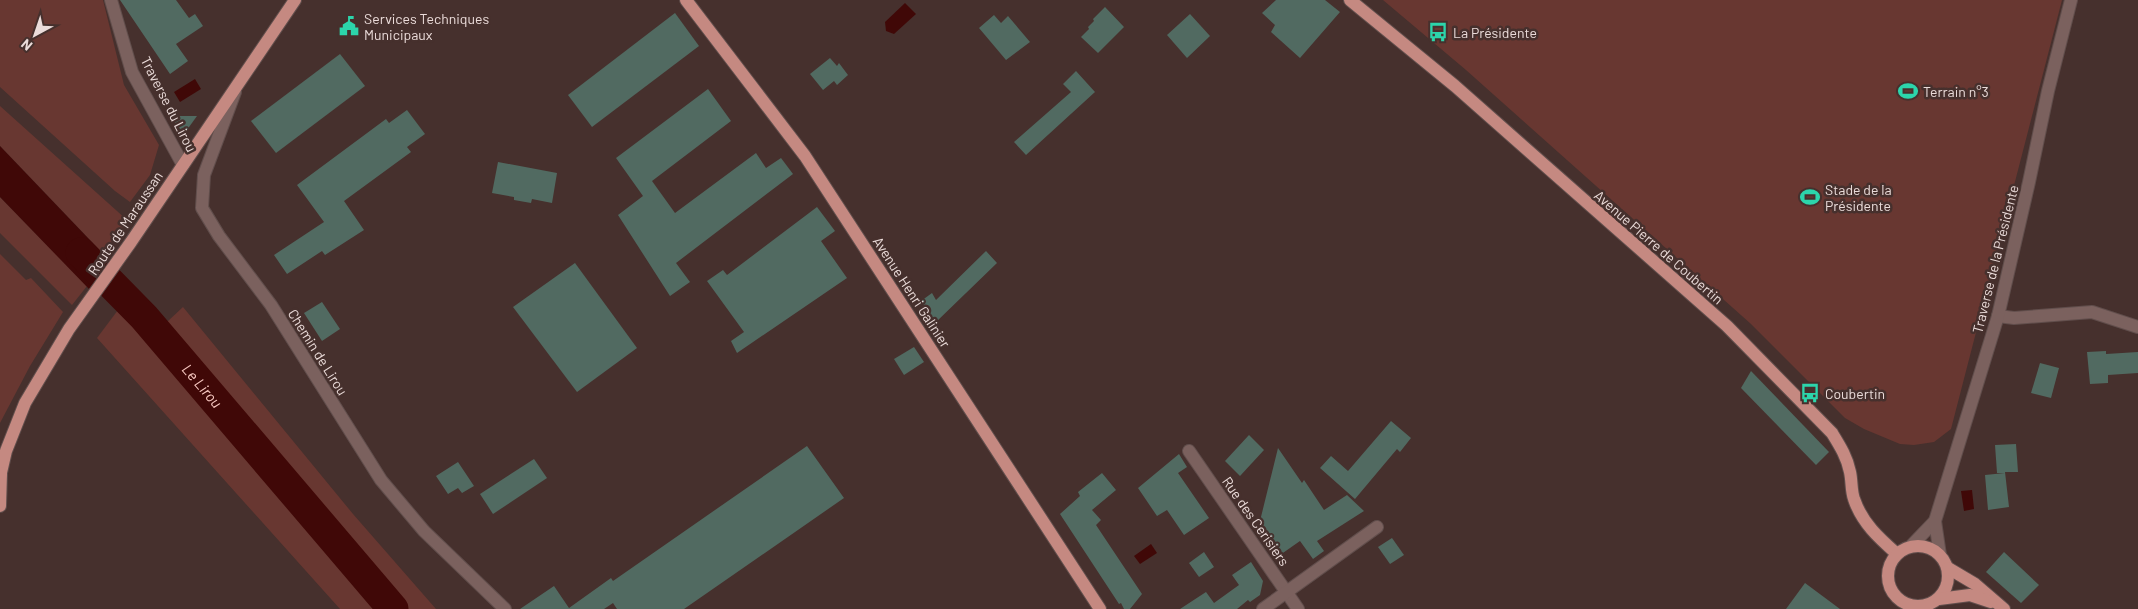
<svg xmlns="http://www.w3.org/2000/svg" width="2138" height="609" viewBox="0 0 2138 609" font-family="Barlow,sans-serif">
<rect width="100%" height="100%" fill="#46302d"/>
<g fill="#683731">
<path d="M0 0H103L124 85 159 145 150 175 130 202 115 191 0 87Z"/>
<path d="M1383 0H2062L1951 429 1934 442 1914 445 1900 444 1864 429 1845 418 1751 324 1466 70Z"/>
<path d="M0 106 127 220 109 260 0 146Z"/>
<path d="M0 197 87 286 72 305 0 233Z"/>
<path d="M0 254 26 280 31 278 63 312 30 366 0 423Z"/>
<path d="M121 306 148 332 307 517 320 507 167 322 183 307 353 514 436 609H340L97 338Z"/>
</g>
<g fill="#400807">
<path d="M905 3 916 14 894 34 886 31 885 22Z"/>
<path d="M195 79 201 89 180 102 174 92Z"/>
<path d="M0 146 109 260 89 289 0 197Z"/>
<path d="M1972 490 1974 509 1964 511 1961 491Z"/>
<path d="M1151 544 1157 553 1140 564 1134 556Z"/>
</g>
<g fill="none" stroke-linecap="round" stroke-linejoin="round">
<path stroke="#400807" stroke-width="31" id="s1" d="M81 253 144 317 393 609"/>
</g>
<g fill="#516a61">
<path d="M120 0H176L189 18 195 14 203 26 176 44 188 61 170 74Z"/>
<path d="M1276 0H1325L1340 12 1300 58 1271 32 1275 25 1262 13Z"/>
<path d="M1105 7 1124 27 1098 53 1081 37 1089 29 1088 27 1094 21 1093 19Z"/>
<path d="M675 13 699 46 592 127 568 95Z"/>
<path d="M1190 14 1210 36 1187 58 1167 35Z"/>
<path d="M994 15 1001 23 1008 16 1030 42 1006 60 979 28Z"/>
<path d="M340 54 365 86 276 153 251 121Z"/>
<path d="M830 58 837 66 839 63 848 75 837 85 834 81 823 90 810 74Z"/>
<path d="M1076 71 1095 92 1026 155 1014 142 1071 92 1063 84Z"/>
<path d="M708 89 731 121 652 181 675 213 756 153 766 168 781 158 793 174 676 263 690 282 670 296 618 215 643 196 616 158Z"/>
<path d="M407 110 425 134 407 147 411 152 344 201 364 230 325 255 322 251 287 274 274 255 324 222 297 185 386 119 389 123Z"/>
<path d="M170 116H197L184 134Z"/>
<path d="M498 162 557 173 552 203 532 199 531 203 514 200V197L492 193Z"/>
<path d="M817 207 835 231 821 241 847 278 737 353 731 341 744 332 707 281 723 270 727 275Z"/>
<path d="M986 251 997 263 935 323 921 301 932 293 936 300Z"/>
<path d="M575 263 637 348 577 392 513 307Z"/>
<path d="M322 302 340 329 322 341 304 313Z"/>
<path d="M914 347 924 362 904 375 894 359Z"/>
<path d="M2106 351V354L2138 352V373L2108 375V383L2090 384 2087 352Z"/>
<path d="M2040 363 2059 368 2051 398 2031 393Z"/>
<path d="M1751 371 1829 452 1816 465 1741 388Z"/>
<path d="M1391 421 1411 438 1400 452 1397 449 1355 499 1320 468 1331 456 1348 471Z"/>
<path d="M1249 435 1264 450 1240 476 1225 461Z"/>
<path d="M2016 444 2018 472H2005L2009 507 1988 510 1985 475 2005 473H1997L1995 445Z"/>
<path d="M807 446 844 498 684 609H617L613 603 604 609H520L554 586 569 608 611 578 613 581Z"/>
<path d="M1278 448 1302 483 1304 480 1324 510 1347 495 1364 511 1317 541 1324 551 1313 559 1300 541 1280 555 1259 525Z"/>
<path d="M1179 454 1187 467 1178 473 1209 518 1184 535 1167 510 1157 516 1138 488Z"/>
<path d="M534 459 547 478 493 514 480 494Z"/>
<path d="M458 462 474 486 462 493 458 488 448 494 436 476Z"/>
<path d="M1102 473 1116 490 1092 510 1101 520 1096 525 1142 594 1130 609H1124L1121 603 1119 604 1060 514 1080 496 1078 492Z"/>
<path d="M1392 538 1404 555 1390 564 1378 547Z"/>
<path d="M1204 552 1214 567 1199 577 1189 563Z"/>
<path d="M2004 552 2039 585 2021 603 1986 572Z"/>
<path d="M1251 562 1263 581 1260 595 1250 602 1248 600 1237 609H1180L1206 592 1214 603 1239 585 1232 575Z"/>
<path d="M1805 583 1840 609H1786Z"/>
</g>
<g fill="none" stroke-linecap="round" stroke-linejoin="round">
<defs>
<g id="minor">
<path d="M111 0 132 72 183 165"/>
<path d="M235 92 204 175 202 208 219 236 271 305 381 480 424 531 505 609"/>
<path d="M1998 316 2014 318 2092 312 2138 327"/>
<path d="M1189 451 1298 609"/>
<path d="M1911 546 1935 521"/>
<path d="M1940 555 1935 521 1998 316 2029 182 2048 91 2071 0"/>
<path d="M1263 609 1377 527"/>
</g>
<g id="major">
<path d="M686 0 805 156 1100 609"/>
<path d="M1350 0 1455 86 1727 326 1832 433C1840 446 1847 457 1850 472 1852 481 1851 491 1854 499 1862 523 1879 538 1897 554"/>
<path d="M0 477 6 451 25 403 69 329 131 242 295 0"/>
<path d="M0 506 1 473"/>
<circle cx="1918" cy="576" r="30"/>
<path d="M1948 568 1975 584 2004 609"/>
<path d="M1939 599 1970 595 1991 602"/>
</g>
</defs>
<use href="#minor" stroke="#614e4c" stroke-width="14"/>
<use href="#major" stroke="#614e4c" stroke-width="14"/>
<use href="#minor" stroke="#7b615e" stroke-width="12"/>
<use href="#major" stroke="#c58981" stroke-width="12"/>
</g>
<defs>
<symbol id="civic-bare" viewBox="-9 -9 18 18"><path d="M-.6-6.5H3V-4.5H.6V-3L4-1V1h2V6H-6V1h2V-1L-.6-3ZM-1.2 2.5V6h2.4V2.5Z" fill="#2cd5ab" stroke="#46302d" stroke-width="2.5" paint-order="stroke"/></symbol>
<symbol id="bus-bare" viewBox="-9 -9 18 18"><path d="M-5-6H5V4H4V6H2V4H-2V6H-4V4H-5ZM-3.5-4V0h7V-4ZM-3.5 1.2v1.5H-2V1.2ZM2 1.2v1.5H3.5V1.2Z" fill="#2cd5ab" stroke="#46302d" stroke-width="2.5" paint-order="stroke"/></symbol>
<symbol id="stadium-bare" viewBox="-9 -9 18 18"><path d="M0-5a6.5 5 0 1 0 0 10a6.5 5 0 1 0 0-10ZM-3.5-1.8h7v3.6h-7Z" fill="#2cd5ab" stroke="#46302d" stroke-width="2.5" paint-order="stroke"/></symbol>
</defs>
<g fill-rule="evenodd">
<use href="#civic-bare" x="335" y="12" width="28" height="28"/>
<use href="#bus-bare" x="1424" y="18" width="28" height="28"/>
<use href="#stadium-bare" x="1894" y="77" width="28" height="28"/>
<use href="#stadium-bare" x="1796" y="183" width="28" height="28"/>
<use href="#bus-bare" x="1796" y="379" width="28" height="28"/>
</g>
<g text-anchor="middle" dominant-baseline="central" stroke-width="5" stroke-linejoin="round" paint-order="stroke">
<g font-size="14" fill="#ebdcda" stroke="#46302d" text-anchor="start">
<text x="364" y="18">Services Techniques<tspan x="364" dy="16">Municipaux</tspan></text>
<text x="1453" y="32">La Présidente</text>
<text x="1923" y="91">Terrain n°3</text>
<text x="1825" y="189">Stade de la<tspan x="1825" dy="16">Présidente</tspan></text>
<text x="1825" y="393">Coubertin</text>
</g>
<g font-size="14" fill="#ebdcda" stroke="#46302d">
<text transform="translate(169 104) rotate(63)">Traverse du Lirou</text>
<text transform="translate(125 223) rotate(-56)">Route de Maraussan</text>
<text transform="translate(1659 247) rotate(41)">Avenue Pierre de Coubertin</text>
<text transform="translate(1995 259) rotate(-76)">Traverse de la Présidente</text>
<text transform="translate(912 292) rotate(57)">Avenue Henri Galinier</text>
<text transform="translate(318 352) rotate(58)">Chemin de Lirou</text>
<text transform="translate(1256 521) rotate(55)">Rue des Cerisiers</text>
</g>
<g font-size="15" font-style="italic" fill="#fbccc5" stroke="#46302d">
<text stroke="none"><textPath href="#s1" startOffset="180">Le Lirou</textPath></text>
</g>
</g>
<g transform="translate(35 35) rotate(220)" stroke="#46302d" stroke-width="4" paint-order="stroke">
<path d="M0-4L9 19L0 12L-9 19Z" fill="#ebdcda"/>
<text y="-8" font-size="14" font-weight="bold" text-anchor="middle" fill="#ebdcda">N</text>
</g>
</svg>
